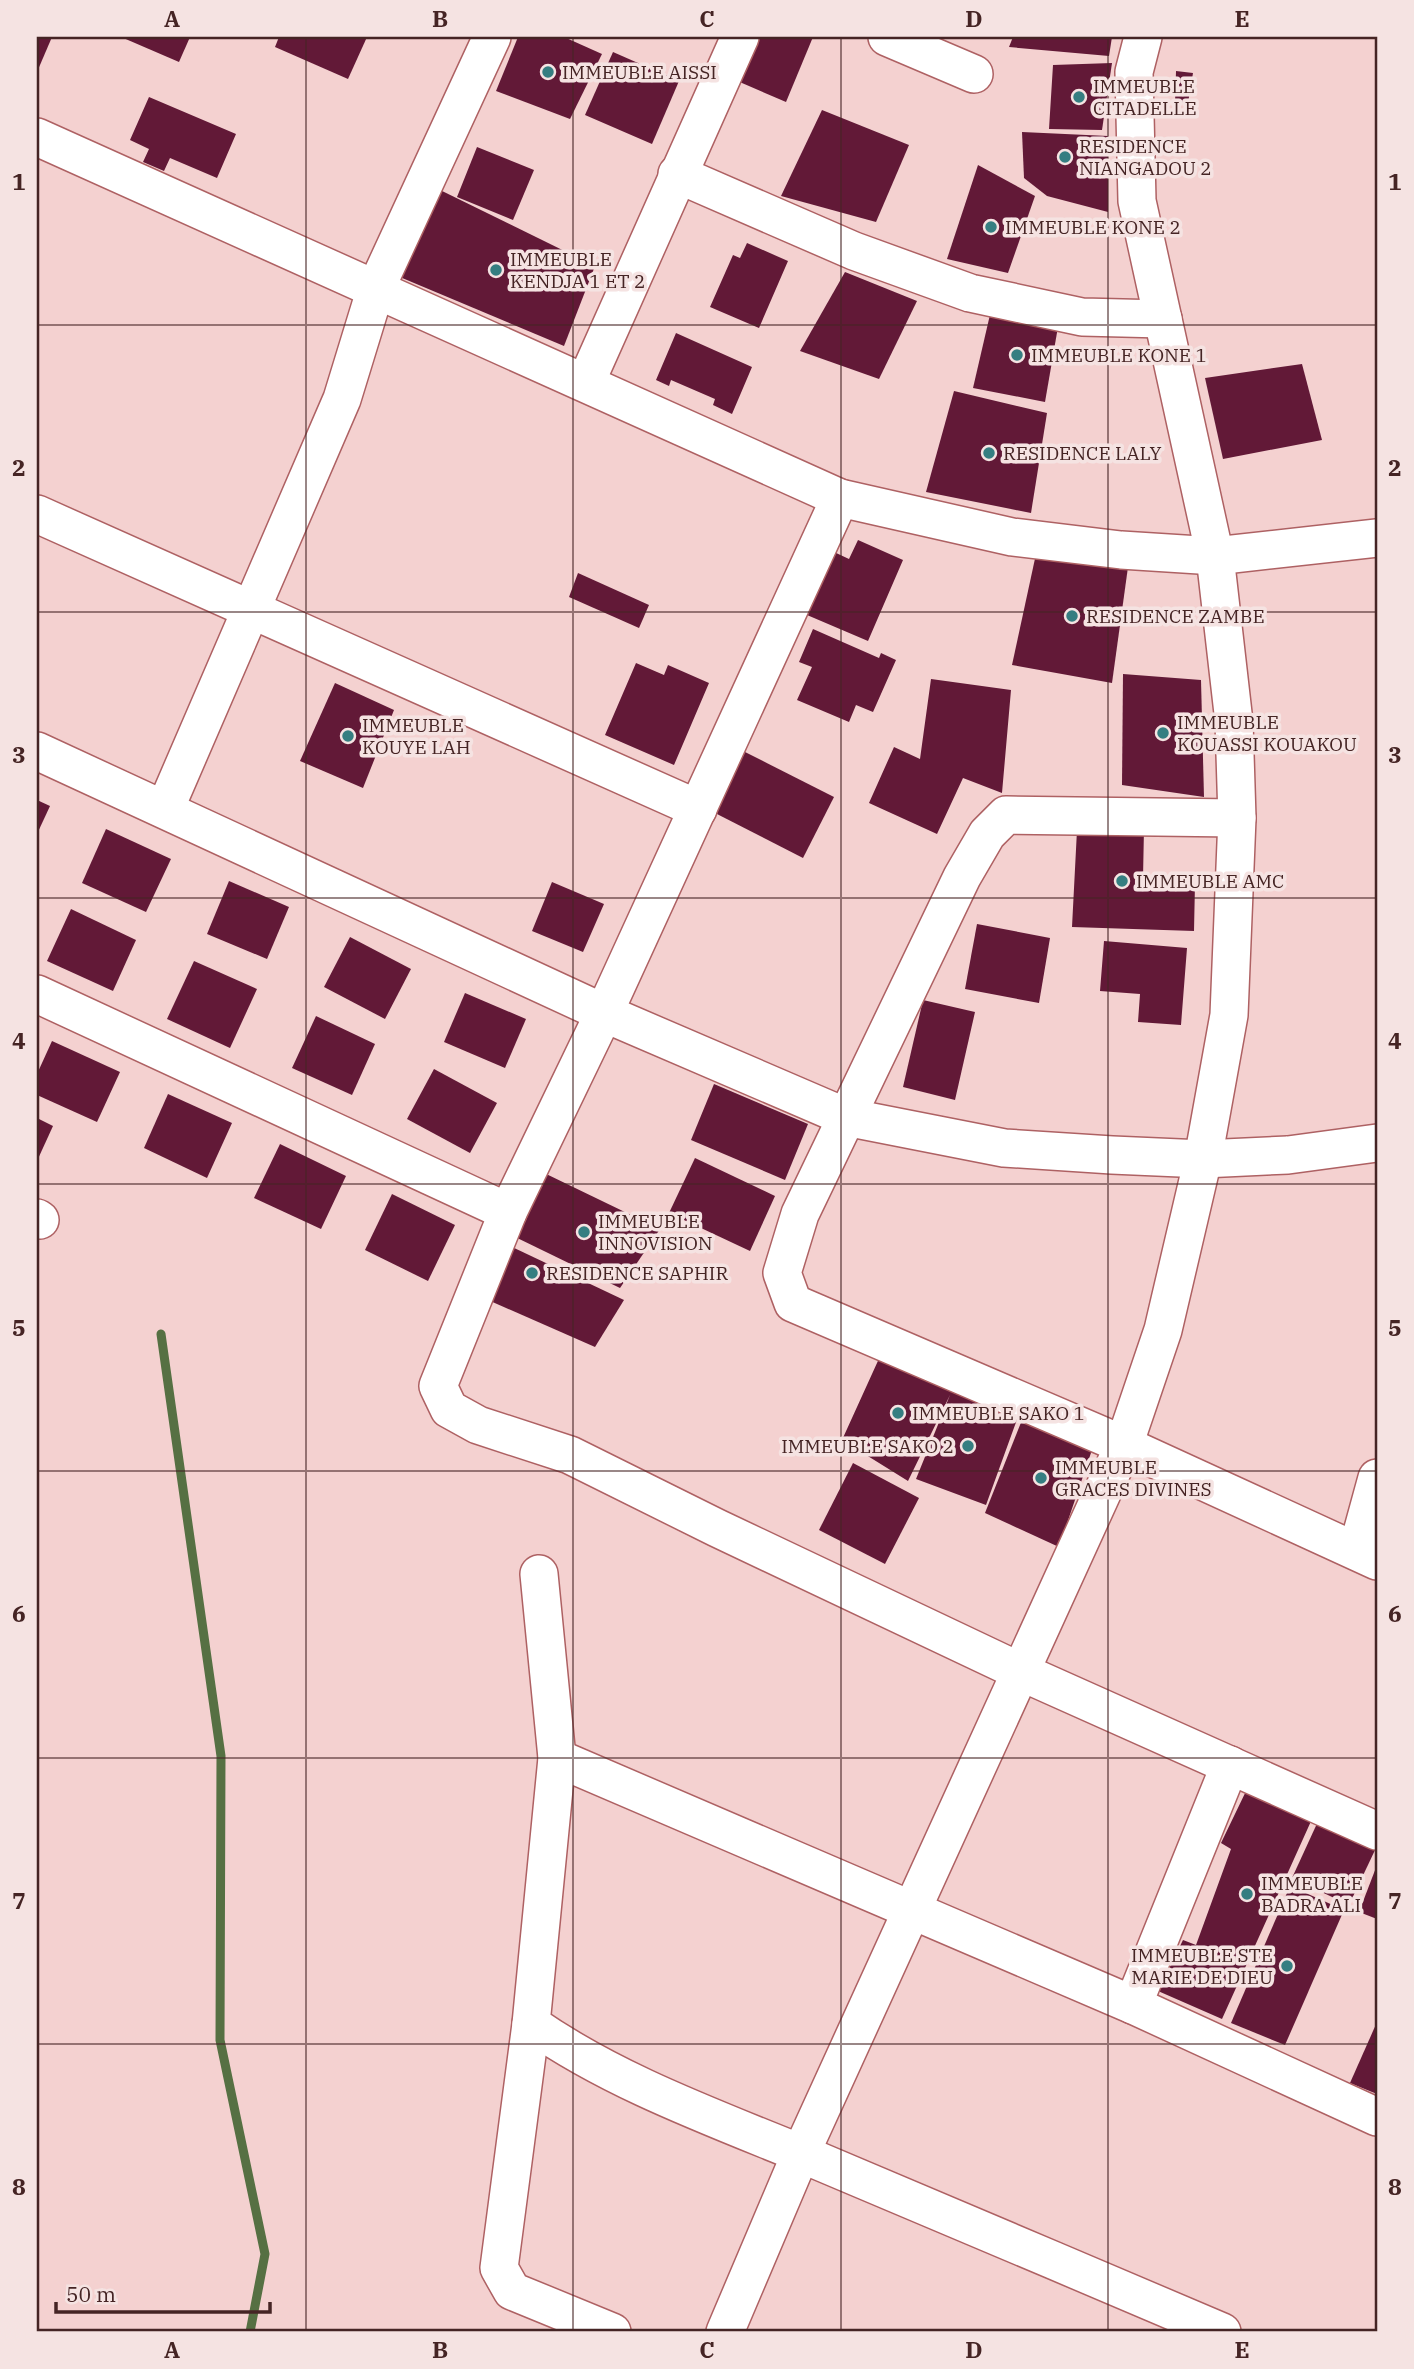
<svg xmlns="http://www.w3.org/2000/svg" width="1414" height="2369" viewBox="0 0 1414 2369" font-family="'IBM Plex Serif',serif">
<rect width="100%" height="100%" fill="#f4d1d0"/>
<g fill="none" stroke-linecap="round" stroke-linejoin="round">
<path stroke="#567043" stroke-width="9" d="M161 1334 221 1756 220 2040 265 2254 250 2332"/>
</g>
<g fill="#621937">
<path d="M37 37H52L37 72Z"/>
<path d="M121 37H190L179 62Z"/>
<path d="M279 37H367L348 79 275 47Z"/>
<path d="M518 37H564L602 54 570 119 496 91Z"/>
<path d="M754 37H813L786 102 735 80Z"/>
<path d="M1013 37H1112L1109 56 1009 47Z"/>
<path d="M613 52 679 81 652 144 585 115Z"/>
<path d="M1112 63 1102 130 1049 129 1053 65Z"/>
<path d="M1176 71 1193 73 1188 103H1175Z"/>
<path d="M149 97 236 134 217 178 170 158 164 171 143 162 149 149 130 140Z"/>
<path d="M822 110 909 145 876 222 781 196Z"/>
<path d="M1022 132 1108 136V212L1047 196 1024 178Z"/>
<path d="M477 147 534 170 513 220 457 197Z"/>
<path d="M978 165 1035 196 1008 273 947 259Z"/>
<path d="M438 189 595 266 564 346 395 275Z"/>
<path d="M747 243 788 261 759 328 710 307 733 255 740 258Z"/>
<path d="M845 272 917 301 879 379 800 351Z"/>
<path d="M992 306 1059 321 1045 402 973 388Z"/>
<path d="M676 333 752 367 732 414 713 405 715 399 671 380 669 386 656 380Z"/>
<path d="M1302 364 1322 440 1223 459 1205 378Z"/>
<path d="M954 391 1047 413 1031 513 926 492Z"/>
<path d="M858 540 903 560 868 641 807 615 834 552 849 559Z"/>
<path d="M1036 554 1128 567 1112 683 1012 665Z"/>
<path d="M578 573 649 605 639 628 569 597Z"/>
<path d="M813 629 879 658 881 653 896 660 873 712 856 705 849 722 797 700 812 667 799 662Z"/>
<path d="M636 663 664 675 668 665 709 683 674 765 605 735Z"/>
<path d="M1123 674 1201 680 1204 797 1122 785Z"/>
<path d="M931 679 1011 690 1002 793 963 778 937 834 869 803 894 747 920 759Z"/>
<path d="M335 683 394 710 363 788 300 761Z"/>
<path d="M745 752 834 797 803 858 715 813Z"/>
<path d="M37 800 50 806 37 834Z"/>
<path d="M1144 828 1143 878 1195 883 1194 931 1072 927 1077 830Z"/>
<path d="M106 829 171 859 146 912 82 883Z"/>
<path d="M229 881 289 907 267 959 207 934Z"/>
<path d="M552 882 604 904 583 952 532 931Z"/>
<path d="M71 909 136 940 113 991 47 961Z"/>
<path d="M977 924 1050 938 1039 1003 965 989Z"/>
<path d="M350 937 411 969 385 1019 324 987Z"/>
<path d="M1104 941 1187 948 1181 1025 1138 1022 1140 994 1100 991Z"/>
<path d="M194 961 257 989 230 1048 167 1019Z"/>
<path d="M465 993 526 1019 505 1068 444 1042Z"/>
<path d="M923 1000 975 1012 955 1100 903 1087Z"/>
<path d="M316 1016 375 1044 352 1095 292 1068Z"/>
<path d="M52 1041 120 1072 97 1122 37 1095V1074Z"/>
<path d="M434 1069 497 1103 470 1153 407 1119Z"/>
<path d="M714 1084 808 1124 785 1180 691 1140Z"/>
<path d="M168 1094 232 1123 207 1178 144 1148Z"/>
<path d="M37 1118 53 1126 37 1161Z"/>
<path d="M280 1144 346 1176 321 1229 254 1198Z"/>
<path d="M695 1158 775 1196 750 1251 669 1213Z"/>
<path d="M540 1171 660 1229 620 1288 509 1234Z"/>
<path d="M392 1194 455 1225 428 1281 365 1250Z"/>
<path d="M510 1246 624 1300 595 1347 488 1300Z"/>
<path d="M882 1352 1019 1414 986 1505 916 1479 950 1395 908 1481 842 1440Z"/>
<path d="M1024 1415 1094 1444 1059 1547 985 1513Z"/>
<path d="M853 1463 919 1498 885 1564 819 1530Z"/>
<path d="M1248 1787 1312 1819 1222 2019 1158 1991 1183 1940 1196 1945 1231 1849 1221 1843Z"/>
<path d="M1320 1817 1376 1848 1349 1905 1292 1878Z"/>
<path d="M1377 1865V1919L1359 1912Z"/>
<path d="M1290 1886 1344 1910 1285 2045 1231 2023Z"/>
<path d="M1377 2022V2094L1350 2083Z"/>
</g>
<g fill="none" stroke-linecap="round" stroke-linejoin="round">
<defs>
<g id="minor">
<path d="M887 37 974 74"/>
<path d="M37 137 840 498 1012 537 1121 550 1215 556 1377 538"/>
<path d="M677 174 854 251 970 293 1082 317 1163 319"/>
<path d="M586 382 740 37"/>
<path d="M840 498 604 1013 508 1212 438 1386 449 1409 478 1425 570 1455 717 1528 1019 1671 1377 1831"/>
<path d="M37 514 698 809"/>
<path d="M37 751 604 1013 846 1117 1004 1148 1112 1155 1203 1159 1288 1155 1377 1143"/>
<path d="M165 809 342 399 376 288 492 37"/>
<path d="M1237 818 1006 815 987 834 962 877 800 1214 782 1273 793 1303 1124 1445 1377 1561"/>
<path d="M37 994 508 1212"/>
<path d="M37 1218 40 1220"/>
<path d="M1357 1551 1377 1478"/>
<path d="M539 1574 557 1758 531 2024C613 2081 709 2116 802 2154 942 2212 1082 2273 1222 2332"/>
<path d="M557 1758 1133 2005"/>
<path d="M1230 1765 1133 2005 1377 2117"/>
<path d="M531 2024 499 2268 512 2291 612 2332"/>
<path d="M725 2332 801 2153 1124 1445 1163 1330 1203 1159 1229 1015 1237 818 1234 722 1215 556 1137 201 1134 72 1143 37"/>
</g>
</defs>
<use href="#minor" stroke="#ae6163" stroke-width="40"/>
<use href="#minor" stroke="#fff" stroke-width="37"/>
</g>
<path fill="none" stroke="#452424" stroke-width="2" stroke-opacity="0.55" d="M306 37V2332M573 37V2332M841 37V2332M1108 37V2332M37 325H1377M37 612H1377M37 898H1377M37 1184H1377M37 1471H1377M37 1758H1377M37 2044H1377"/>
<g fill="#357e81" stroke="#f5e3e2" stroke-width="2.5">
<circle cx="548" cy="72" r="7"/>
<circle cx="1079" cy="97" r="7"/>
<circle cx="1065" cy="157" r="7"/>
<circle cx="991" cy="227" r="7"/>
<circle cx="496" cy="270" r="7"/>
<circle cx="1017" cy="355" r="7"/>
<circle cx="989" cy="453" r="7"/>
<circle cx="1072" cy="616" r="7"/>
<circle cx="1163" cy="733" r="7"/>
<circle cx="348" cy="736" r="7"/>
<circle cx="1122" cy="881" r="7"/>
<circle cx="584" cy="1232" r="7"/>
<circle cx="532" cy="1273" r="7"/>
<circle cx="898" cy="1413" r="7"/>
<circle cx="968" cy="1446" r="7"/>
<circle cx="1041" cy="1478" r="7"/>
<circle cx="1247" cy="1894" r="7"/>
<circle cx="1287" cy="1966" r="7"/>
</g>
<g text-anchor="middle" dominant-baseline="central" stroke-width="7" stroke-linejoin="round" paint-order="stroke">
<g font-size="19" fill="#452424" stroke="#f5e3e2" text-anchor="start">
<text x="562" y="72">IMMEUBLE AISSI</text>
<text x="1093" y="86">IMMEUBLE<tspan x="1093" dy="22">CITADELLE</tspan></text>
<text x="1079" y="146">RESIDENCE<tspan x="1079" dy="22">NIANGADOU 2</tspan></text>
<text x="1005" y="227">IMMEUBLE KONE 2</text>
<text x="510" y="259">IMMEUBLE<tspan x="510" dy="22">KENDJA 1 ET 2</tspan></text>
<text x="1031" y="355">IMMEUBLE KONE 1</text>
<text x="1003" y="453">RESIDENCE LALY</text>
<text x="1086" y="616">RESIDENCE ZAMBE</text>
<text x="1177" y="722">IMMEUBLE<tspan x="1177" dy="22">KOUASSI KOUAKOU</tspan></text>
<text x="362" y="725">IMMEUBLE<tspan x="362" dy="22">KOUYE LAH</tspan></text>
<text x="1136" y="881">IMMEUBLE AMC</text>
<text x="598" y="1221">IMMEUBLE<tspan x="598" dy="22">INNOVISION</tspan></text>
<text x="546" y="1273">RESIDENCE SAPHIR</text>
<text x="912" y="1413">IMMEUBLE SAKO 1</text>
<text x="954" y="1446" text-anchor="end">IMMEUBLE SAKO 2</text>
<text x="1055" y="1467">IMMEUBLE<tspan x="1055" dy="22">GRACES DIVINES</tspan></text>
<text x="1261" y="1883">IMMEUBLE<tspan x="1261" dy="22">BADRA ALI</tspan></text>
<text x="1273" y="1955" text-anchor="end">IMMEUBLE STE<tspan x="1273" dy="22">MARIE DE DIEU</tspan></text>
</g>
</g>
<rect width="1414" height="2369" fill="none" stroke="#f5e3e2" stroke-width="77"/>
<path d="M56 2302v10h214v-10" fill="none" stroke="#452424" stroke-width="3.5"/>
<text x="66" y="2302" font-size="21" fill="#452424" stroke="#f5e3e2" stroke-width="5" paint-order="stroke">50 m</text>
<rect x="38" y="38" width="1338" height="2292" fill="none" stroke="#452424" stroke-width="2.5"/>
<g font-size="23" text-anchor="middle" font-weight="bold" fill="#452424">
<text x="172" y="27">A</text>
<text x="440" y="27">B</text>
<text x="707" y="27">C</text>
<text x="974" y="27">D</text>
<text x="1242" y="27">E</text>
<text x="19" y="190">1</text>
<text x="1395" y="190">1</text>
<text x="19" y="476">2</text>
<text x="1395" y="476">2</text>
<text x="19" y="763">3</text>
<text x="1395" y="763">3</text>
<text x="19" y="1049">4</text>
<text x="1395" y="1049">4</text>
<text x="19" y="1336">5</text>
<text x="1395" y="1336">5</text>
<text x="19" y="1622">6</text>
<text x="1395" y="1622">6</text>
<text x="19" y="1909">7</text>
<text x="1395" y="1909">7</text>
<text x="19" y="2195">8</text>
<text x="1395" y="2195">8</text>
<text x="172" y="2358">A</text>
<text x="440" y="2358">B</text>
<text x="707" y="2358">C</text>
<text x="974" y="2358">D</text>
<text x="1242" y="2358">E</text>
</g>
</svg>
